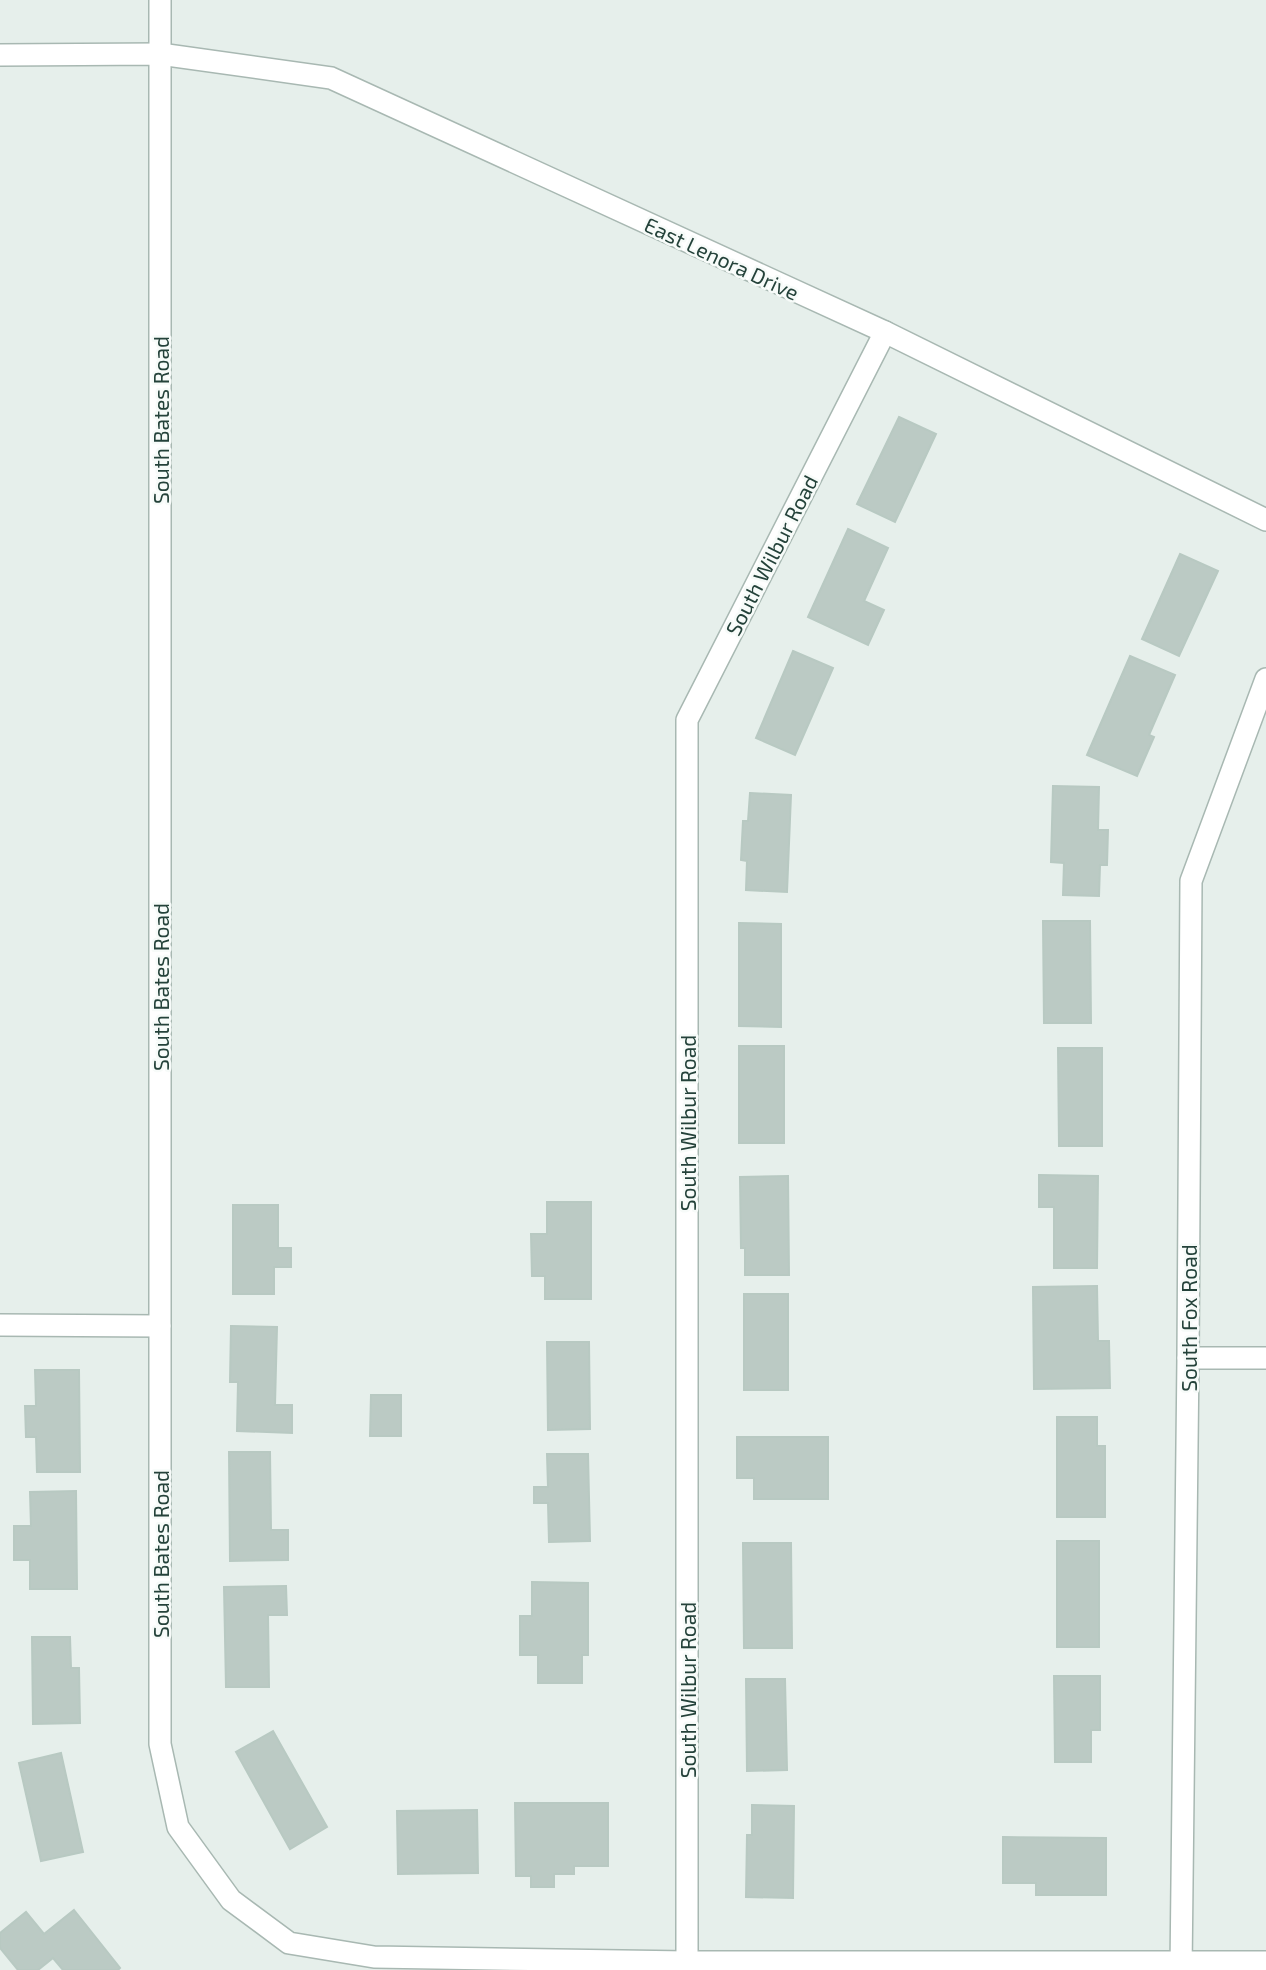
<svg xmlns="http://www.w3.org/2000/svg" width="1266" height="1970" viewBox="0 0 1266 1970" font-family="'Exo 2',sans-serif">
<rect width="100%" height="100%" fill="#e6efeb"/>
<g fill="#bbcac4" stroke="#b8c9c2" stroke-width="2">
<path d="M899 417 936 434 895 522 857 504Z"/>
<path d="M848 529 888 548 864 601 884 610 868 645 808 617Z"/>
<path d="M1180 554 1218 571 1179 656 1142 639Z"/>
<path d="M793 651 833 668 795 755 756 738Z"/>
<path d="M1130 656 1175 675 1149 735 1154 737 1137 776 1087 755Z"/>
<path d="M1053 786 1099 787 1098 830H1108L1107 865H1100L1099 896 1063 895 1064 863 1051 862Z"/>
<path d="M750 793 791 795 787 892 746 890 747 861 741 860 743 821H748Z"/>
<path d="M1043 921H1090L1091 1023H1044Z"/>
<path d="M739 923 781 924V1027L739 1026Z"/>
<rect x="739" y="1046" width="45" height="97"/>
<path d="M1058 1048H1102V1146H1059Z"/>
<path d="M1039 1175 1098 1176 1097 1268H1054V1207H1039Z"/>
<path d="M788 1176 789 1275H745V1248H741L740 1177Z"/>
<path d="M547 1202H591V1299H545V1276H532L531 1234H547Z"/>
<path d="M233 1205H278V1248H291V1267H274V1294H233Z"/>
<path d="M1097 1286 1098 1341H1109L1110 1388 1034 1389 1033 1287Z"/>
<rect x="744" y="1294" width="44" height="96"/>
<path d="M231 1326 277 1327 275 1405H292V1433L237 1431 238 1382H230Z"/>
<path d="M547 1342H589L590 1429 548 1430Z"/>
<path d="M35 1370H79L80 1472H37L36 1437H26L25 1406H36Z"/>
<path d="M371 1395H401V1436H370Z"/>
<path d="M1057 1417H1097V1446H1105V1517H1057Z"/>
<path d="M737 1437H828V1499H754V1478H737Z"/>
<path d="M229 1452H270L271 1530H288V1560L230 1561Z"/>
<path d="M547 1454H588L590 1541 549 1542 548 1503H534V1487H548Z"/>
<path d="M76 1491 77 1589H30V1560H14V1526H31L30 1492Z"/>
<rect x="1057" y="1541" width="42" height="106"/>
<path d="M743 1543H791L792 1648H744Z"/>
<path d="M532 1582 588 1583V1655H582V1683H538V1655H520V1616H532Z"/>
<path d="M286 1586 287 1615H268L269 1687H226L224 1587Z"/>
<path d="M32 1637H70L71 1668H79L80 1723 33 1724Z"/>
<path d="M1054 1676H1100V1730H1091V1762H1055Z"/>
<path d="M746 1679H785L787 1770 747 1771Z"/>
<path d="M273 1731 327 1827 290 1849 236 1752Z"/>
<path d="M61 1753 83 1852 41 1861 19 1763Z"/>
<path d="M515 1803H608V1866H574V1874H554V1887H531V1876H516Z"/>
<path d="M752 1805 794 1806 793 1898 746 1897 747 1835H752Z"/>
<path d="M477 1810 478 1873 398 1874 397 1811Z"/>
<path d="M1003 1837 1106 1838V1895H1036V1883H1003Z"/>
<path d="M74 1910 120 1968 118 1970H63L53 1958 38 1970H18L0 1948V1933L26 1912 44 1934Z"/>
</g>
<g fill="none" stroke-linecap="round" stroke-linejoin="round">
<defs>
<g id="street">
<path d="M160 0V1744L178 1827 231 1900 289 1943 374 1957 687 1962H1266"/>
<path d="M0 55 160 54 331 78 885 332 1266 520"/>
<path d="M0 1325 160 1326"/>
<path d="M1188 1358H1266"/>
<path d="M687 1962V720L885 332"/>
<path d="M1181 1970 1188 1358 1191 881 1266 679"/>
</g>
</defs>
<use href="#street" stroke="#a8b8b2" stroke-width="24"/>
<use href="#street" stroke="#fff" stroke-width="21"/>
</g>
<g text-anchor="middle" dominant-baseline="central" stroke-width="5" stroke-linejoin="round" paint-order="stroke">
<g font-size="21" fill="#24423a" stroke="#f7fbf9">
<text transform="translate(722 258) rotate(25)">East Lenora Drive</text>
<text transform="translate(160 420) rotate(-90)">South Bates Road</text>
<text transform="translate(771 555) rotate(-63)">South Wilbur Road</text>
<text transform="translate(160 987) rotate(-90)">South Bates Road</text>
<text transform="translate(687 1123) rotate(-90)">South Wilbur Road</text>
<text transform="translate(1188 1318) rotate(-90)">South Fox Road</text>
<text transform="translate(160 1554) rotate(-90)">South Bates Road</text>
<text transform="translate(687 1690) rotate(-90)">South Wilbur Road</text>
</g>
</g>
</svg>
